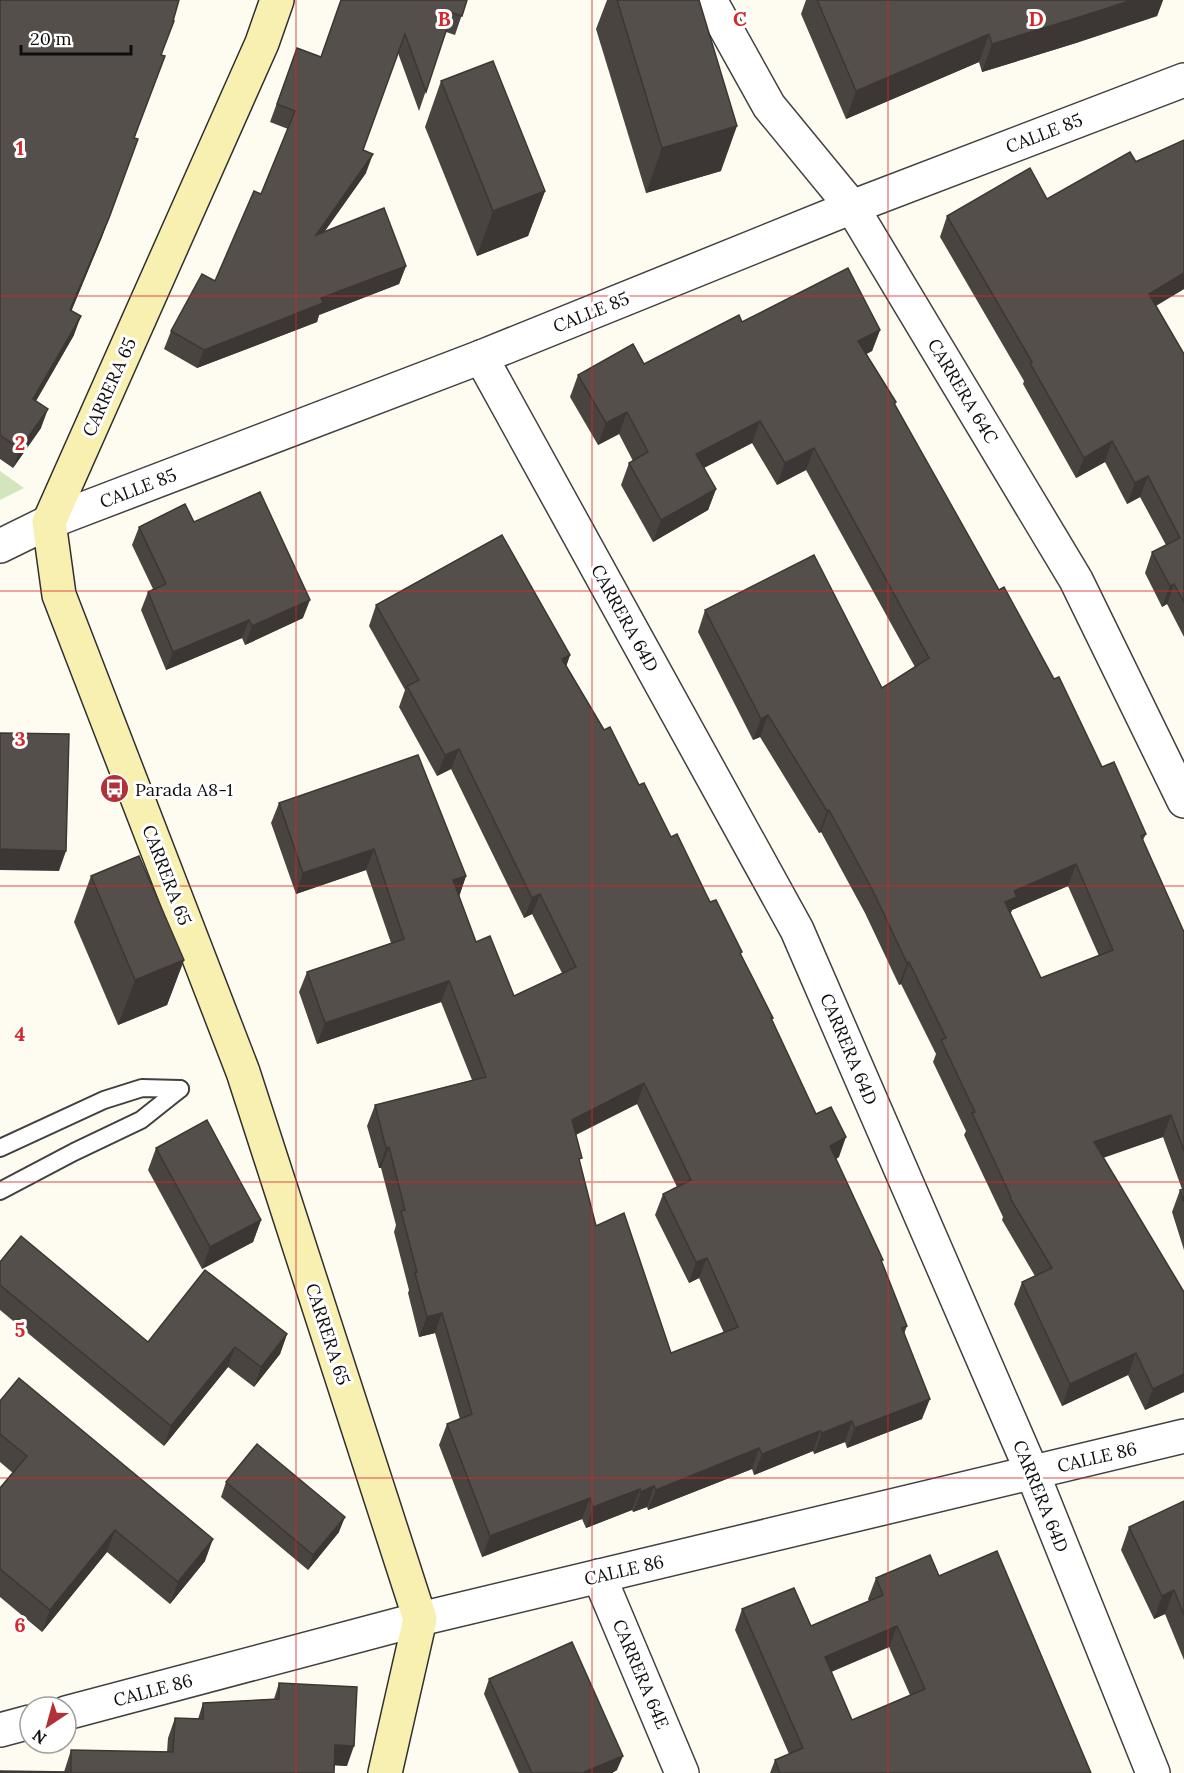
<svg xmlns="http://www.w3.org/2000/svg" width="1184" height="1773" viewBox="0 0 1184 1773" font-family="Lora,serif">
<rect width="100%" height="100%" fill="#fefbf0"/>
<path fill="#d2e5bc" d="M0 471 24 488 0 500Z"/>
<g fill="none" stroke-linecap="round" stroke-linejoin="round">
<defs>
<g id="lane">
<path d="M0 1148 104 1100 142 1088 180 1089"/>
<path d="M0 1191 74 1152 141 1120 180 1089"/>
</g>
<g id="street">
<path d="M710 0 769 106 852 207 1076 580 1184 801"/>
<path d="M481 357 797 930 1032 1472 1153 1773"/>
<path d="M0 546 49 522 481 357 852 207 1184 80"/>
<path d="M599 1576 682 1773"/>
<path d="M66 1713 420 1619 1184 1436"/>
<path d="M0 1730 30 1722"/>
</g>
<path id="secondary" d="M277 0 262 43 49 522 59 595 243 1072 420 1619 385 1773"/>
</defs>
<use href="#lane" stroke="#414141" stroke-width="20"/>
<use href="#street" stroke="#414141" stroke-width="36"/>
<use href="#secondary" stroke="#303030" stroke-width="36"/>
<use href="#lane" stroke="#fff" stroke-width="16"/>
<use href="#street" stroke="#fff" stroke-width="33"/>
<use href="#secondary" stroke="#f8f0b0" stroke-width="33"/>
</g>
<g fill="#494440" fill-rule="evenodd">
<path d="M0 0 162 55 102 237 71 311 74 335 36 401 41 428 13 468 0 459Z"/>
<path d="M467 0 455 35 446 32 419 111 398 53 363 150 366 173 325 231 406 266 399 284 319 315 317 322 197 368 164 349 171 331 215 281 261 194 288 129 270 122 297 48 321 57Z"/>
<path d="M607 0H699L721 171 646 193 596 29Z"/>
<path d="M806 0H1163L1157 16 1076 43 982 72 979 62 846 119 801 14Z"/>
<path d="M441 81 545 191 528 236 477 256 425 127Z"/>
<path d="M1184 140V289L1156 306 1184 354V637L1167 604 1162 607 1145 573 1152 552 1166 545 1140 497 1127 504 1105 462 1076 478 1023 384 1024 381 940 237 947 216 1047 199Z"/>
<path d="M742 322 880 330 872 351 866 354 896 402 895 405 999 590 1102 767 1146 834 1143 840 1184 932V1250L1172 1212 1180 1190 1182 1189 1163 1137 1103 1157 1184 1292V1392L1145 1410 1128 1375 1062 1406 1014 1304 1022 1282 1035 1276 1002 1220 1003 1217 964 1135 966 1131 933 1062 936 1054 901 984 899 985 865 913 821 832 819 833 760 737 753 740 698 632 705 610 882 688 915 667 806 470 777 485 752 443 704 468 716 489 708 510 653 542 621 485 629 463 633 461 619 434 598 445 570 397 578 375 644 364ZM1068 886 1099 956 1041 978 1010 914 1012 910Z"/>
<path d="M194 522 303 618 245 645 242 638 166 670 141 610 148 592 153 589 132 545 139 527Z"/>
<path d="M376 605 570 655 566 666 741 955 773 1018 772 1020 816 1114 839 1157 836 1159 882 1263 907 1326 904 1334 922 1419 847 1448 845 1442 814 1454 813 1451 754 1475 752 1469 648 1510 647 1507 633 1512 632 1510 586 1528 582 1519 482 1557 439 1445 447 1424 460 1419 435 1333 419 1337 408 1293 409 1290 394 1232 396 1225 381 1168H379L367 1126 375 1105 472 1080 441 1002 317 1044 299 992 307 972 391 943 366 870 296 894 271 823 279 803 466 876 459 896 476 942 514 996 562 973 532 914 524 918 451 769 437 776 399 707 405 690 369 626ZM637 1104 677 1187 663 1194 655 1215 689 1283 699 1278 724 1333 671 1353 596 1226 580 1165 576 1135Z"/>
<path d="M91 876 184 960 167 1005 118 1025 74 922Z"/>
<path d="M156 1148 261 1220 253 1242 202 1269 148 1170Z"/>
<path d="M0 1262 148 1342 287 1334 280 1354 254 1387 228 1367 164 1446 0 1310Z"/>
<path d="M0 1401 205 1561 170 1604 107 1552 42 1632 0 1597V1488L13 1473 0 1462Z"/>
<path d="M226 1482 339 1532 308 1570 221 1497Z"/>
<path d="M1184 1501V1660L1165 1614 1154 1619 1121 1550 1129 1527Z"/>
<path d="M939 1576 1091 1773H770L775 1760 789 1754 735 1630 742 1609 811 1626 869 1601 868 1599 876 1578ZM889 1647 910 1695 852 1720 831 1672Z"/>
<path d="M489 1679 617 1770 612 1773H519L484 1694Z"/>
<path d="M279 1683 347 1766 335 1765 64 1772 71 1750 167 1752 168 1738 175 1718 198 1719 203 1703 274 1699Z"/>
</g>
<g fill="#3c3734">
<path d="M1132 0H1163L1157 16 1076 43 982 72 992 44Z"/>
<path d="M989 34 979 62 846 119 856 91Z"/>
<path d="M737 126 721 171 646 193 662 148Z"/>
<path d="M373 154 366 173 309 253 316 235Z"/>
<path d="M131 158 102 237 64 329 70 310Z"/>
<path d="M545 191 528 236 477 256 493 211Z"/>
<path d="M406 266 399 284 319 315 317 322 197 368 204 350 321 298Z"/>
<path d="M1184 273V289L1141 314 1149 294Z"/>
<path d="M81 316 74 335 26 418 33 399Z"/>
<path d="M880 330 872 351 850 363 858 341Z"/>
<path d="M48 409 41 428 13 468 20 449Z"/>
<path d="M627 412 619 434 598 445 606 423Z"/>
<path d="M760 421 752 443 688 476 696 454Z"/>
<path d="M1112 441 1105 462 1076 478 1084 458Z"/>
<path d="M814 448 806 470 777 485 785 463Z"/>
<path d="M1148 476 1140 497 1127 504 1135 483Z"/>
<path d="M716 489 708 510 653 542 661 520Z"/>
<path d="M1174 584 1167 604 1162 607 1170 586Z"/>
<path d="M310 600 303 618 245 645 252 626Z"/>
<path d="M249 620 242 638 166 670 173 652Z"/>
<path d="M570 655 563 676 562 659Z"/>
<path d="M768 715 760 737 753 740 761 719Z"/>
<path d="M459 749 451 769 437 776 445 755Z"/>
<path d="M829 810 821 832 819 833 827 811Z"/>
<path d="M0 849 66 851 59 871 0 870Z"/>
<path d="M374 849 366 870 296 894 303 873Z"/>
<path d="M1076 864 1068 886 1012 910 1009 918 1005 902 1014 891Z"/>
<path d="M466 876 459 897 453 880Z"/>
<path d="M540 894 532 914 524 918 532 898Z"/>
<path d="M184 960 167 1005 118 1025 135 980Z"/>
<path d="M909 962 901 984 899 985 907 963Z"/>
<path d="M449 981 441 1002 317 1044 325 1023Z"/>
<path d="M644 1083 637 1104 564 1140 572 1120Z"/>
<path d="M1171 1115 1163 1137 1086 1164 1094 1142Z"/>
<path d="M846 1137 839 1157 823 1166 830 1146Z"/>
<path d="M389 1147 381 1168H379L386 1148Z"/>
<path d="M261 1220 253 1242 202 1269 210 1247Z"/>
<path d="M707 1258 699 1278 689 1283 696 1262Z"/>
<path d="M442 1313 435 1333 419 1337 427 1317Z"/>
<path d="M287 1334 280 1354 254 1387 261 1367Z"/>
<path d="M235 1347 228 1367 164 1446 171 1426Z"/>
<path d="M1136 1353 1128 1375 1062 1406 1070 1384Z"/>
<path d="M1184 1374V1392L1145 1410 1153 1389Z"/>
<path d="M930 1399 922 1419 847 1448 855 1428Z"/>
<path d="M852 1421 845 1442 814 1454 822 1433Z"/>
<path d="M820 1431 813 1451 754 1475 762 1454Z"/>
<path d="M759 1448 752 1469 648 1510 656 1490Z"/>
<path d="M654 1486 647 1507 633 1512 641 1492Z"/>
<path d="M640 1489 632 1510 586 1528 593 1507Z"/>
<path d="M590 1498 582 1519 482 1557 490 1536Z"/>
<path d="M345 1517 339 1532 308 1570 313 1555Z"/>
<path d="M115 1530 107 1552 42 1632 50 1610Z"/>
<path d="M213 1539 205 1561 170 1604 178 1582Z"/>
<path d="M1174 1590 1165 1614 1154 1619 1162 1596Z"/>
<path d="M897 1626 889 1647 817 1678 825 1657Z"/>
<path d="M335 1745 354 1746 347 1766 328 1765Z"/>
<path d="M623 1756 617 1770 612 1773H582Z"/>
</g>
<g fill="#554f4b" stroke="#3c3734" stroke-width="1.5" fill-rule="evenodd">
<path d="M0 0H179L173 21H174L161 55 165 56 134 138 138 139 109 218 70 310 81 316 33 399 48 409 20 449 0 435Z"/>
<path d="M341 0H467L462 16 452 13 426 92 405 34 363 150 373 154 316 235 384 208 406 266 321 298 323 303 204 350 171 331 202 274 215 281 254 191 261 194 295 111 277 104 297 48 321 57Z"/>
<path d="M617 0H699L737 126 662 148Z"/>
<path d="M817 0H1132L1086 15 992 44 989 34 856 91Z"/>
<path d="M493 61 545 191 493 211 441 81Z"/>
<path d="M1184 140V273L1149 294 1184 354V602L1174 584 1170 586 1152 552 1180 538 1148 476 1135 483 1112 441 1084 458 1030 363 1032 362 947 216 1030 168 1047 199 1130 152 1136 162Z"/>
<path d="M848 268 880 330 858 341 896 402 894 403 999 590 1004 587 1054 679 1059 677 1102 767 1114 762 1146 834 1141 836 1184 932V1151L1171 1115 1094 1142 1184 1292V1374L1153 1389 1136 1353 1070 1384 1022 1282 1052 1268 1010 1198 1011 1197 972 1113 975 1112 941 1040 946 1038 909 962 907 963 873 891 829 810 827 811 768 715 761 719 705 610 814 555 882 688 929 658 814 448 785 463 760 421 696 454 716 489 661 520 629 463 648 452 627 412 606 423 578 375 633 344 644 364 739 315 742 322ZM1076 864 1113 950 1041 978 1005 902 1017 897 1014 891Z"/>
<path d="M260 492 310 600 252 626 249 620 173 652 148 592 166 584 139 527 185 504 194 522Z"/>
<path d="M502 535 570 655 562 659 604 730 610 727 639 785 644 783 671 837 677 834 710 902 716 900 742 952 740 953 773 1018H771L816 1114 831 1107 846 1137 830 1146 883 1260H881L907 1326 902 1328 930 1399 855 1428 852 1421 822 1433 820 1431 762 1454 759 1448 656 1490 654 1486 641 1492 640 1489 593 1507 590 1498 490 1536 447 1424 472 1414 442 1313 427 1317 415 1273 417 1272 401 1211 405 1210 389 1147 386 1148 375 1105 486 1077 449 981 325 1023 307 972 404 939 374 849 303 873 279 803 418 755 466 876 453 880 476 942 490 936 514 996 576 967 540 894 532 898 459 749 445 755 407 686 419 680 376 605ZM644 1083 691 1180 663 1194 696 1262 707 1258 738 1327 671 1353 624 1213 596 1226 579 1159 582 1158 572 1120Z"/>
<path d="M0 733 69 734 66 851 0 849Z"/>
<path d="M139 856 184 960 135 980 91 876Z"/>
<path d="M207 1120 261 1220 210 1247 156 1148Z"/>
<path d="M1184 1189V1202L1180 1190Z"/>
<path d="M21 1236 148 1342 205 1270 287 1334 261 1367 235 1347 171 1426 0 1285V1262Z"/>
<path d="M19 1378 213 1539 178 1582 115 1530 50 1610 0 1569V1488L27 1456 0 1434V1401Z"/>
<path d="M257 1444 345 1517 313 1555 226 1482Z"/>
<path d="M1184 1501V1615L1174 1590 1162 1596 1129 1527Z"/>
<path d="M997 1551 1091 1773H780L775 1760 803 1748 742 1609 794 1588 811 1626 883 1595 876 1578 930 1555 939 1576ZM897 1626 925 1689 852 1720 825 1657Z"/>
<path d="M572 1642 623 1756 582 1773H532L489 1679Z"/>
<path d="M279 1683 357 1687 354 1746 335 1745 334 1773H0V1771L71 1772V1750L173 1752 175 1718 203 1719V1703L279 1699Z"/>
</g>
<path fill="none" stroke="#d62828" stroke-width="1.5" stroke-opacity="0.55" d="M296 0V1773M592 0V1773M888 0V1773M0 296H1184M0 591H1184M0 886H1184M0 1182H1184M0 1478H1184"/>
<defs>
<symbol id="bus-disc" viewBox="-11 -11 22 22"><circle r="9.5" fill="#b23138" stroke="#fff"/><path d="M-5-6H5V4H4V6H2V4H-2V6H-4V4H-5ZM-3.5-4V0h7V-4ZM-3.5 1.2v1.5H-2V1.2ZM2 1.2v1.5H3.5V1.2Z" fill="#fff"/></symbol>
</defs>
<g fill-rule="evenodd">
<use href="#bus-disc" x="98" y="772" width="33" height="33"/>
</g>
<g text-anchor="middle" dominant-baseline="central" stroke-width="6" stroke-linejoin="round" paint-order="stroke">
<g font-size="18" fill="#0e0e0e" stroke="#fff">
<text transform="translate(1044 133) rotate(-21)">CALLE 85</text>
<text transform="translate(591 312) rotate(-22)">CALLE 85</text>
<text transform="translate(109 387) rotate(-66)">CARRERA 65</text>
<text transform="translate(963 391) rotate(59)">CARRERA 64C</text>
<text transform="translate(138 488) rotate(-21)">CALLE 85</text>
<text transform="translate(625 618) rotate(61)">CARRERA 64D</text>
<text transform="translate(167 875) rotate(69)">CARRERA 65</text>
<text transform="translate(849 1049) rotate(67)">CARRERA 64D</text>
<text transform="translate(328 1334) rotate(72)">CARRERA 65</text>
<text transform="translate(1097 1457) rotate(-13)">CALLE 86</text>
<text transform="translate(1041 1496) rotate(68)">CARRERA 64D</text>
<text transform="translate(624 1570) rotate(-13)">CALLE 86</text>
<text transform="translate(641 1674) rotate(67)">CARRERA 64E</text>
<text transform="translate(153 1690) rotate(-15)">CALLE 86</text>
</g>
<g font-size="18" fill="#0e0e0e" stroke="#fff" text-anchor="start">
<text x="135" y="789">Parada A8-1</text>
</g>
</g>
<g font-size="20" text-anchor="middle" font-weight="bold" fill="#d62828" stroke="#fff" stroke-width="6" stroke-linejoin="round" paint-order="stroke">
<text x="444" y="26">B</text>
<text x="740" y="26">C</text>
<text x="1036" y="26">D</text>
<text x="20" y="155">1</text>
<text x="20" y="450">2</text>
<text x="20" y="746">3</text>
<text x="20" y="1041">4</text>
<text x="20" y="1337">5</text>
<text x="20" y="1632">6</text>
</g>
<g transform="translate(48 1725) rotate(216)"><circle r="28" fill="#ffffff" stroke="#9f9f9f" stroke-width="1.5"/>
<path d="M0-4.5L10 22L0 15L-10 22Z" fill="#b23138"/>
<text y="-9" font-size="16" font-weight="bold" text-anchor="middle" fill="#0e0e0e">N</text>
</g>
<path d="M21 45v9h110v-9" fill="none" stroke="#0e0e0e" stroke-width="3"/>
<text x="30" y="45" font-size="18" fill="#0e0e0e" stroke="#ffffff" stroke-width="4.5" paint-order="stroke">20 m</text>
</svg>
